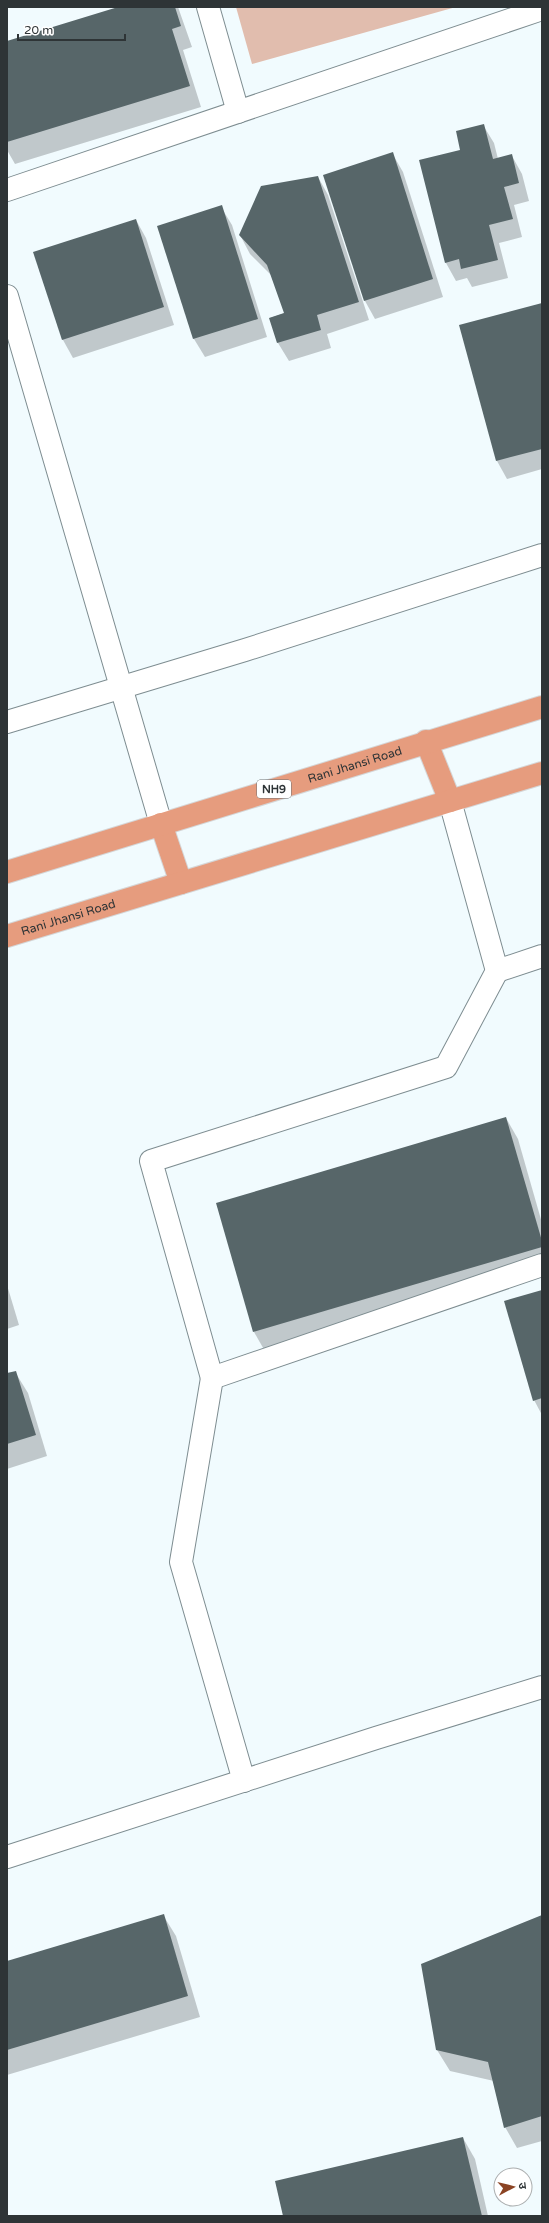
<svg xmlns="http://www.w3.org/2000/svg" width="549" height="2223" viewBox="0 0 549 2223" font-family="'Varela Round','Noto Sans Devanagari',sans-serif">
<rect width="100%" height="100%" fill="#f1fbfe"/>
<path fill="#e1bdae" d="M236 7H456L252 64Z"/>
<g fill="#0003">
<path d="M121 7H178L192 47 183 50 201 107 15 164 7 150V42Z"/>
<path d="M483 125 494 143 498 159 512 156 522 174 529 201 514 205 522 237 499 243 508 278 472 287 467 278 456 281 446 263 420 161 462 150Z"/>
<path d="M392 153 403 172 443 297 375 319 365 301Z"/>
<path d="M318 177 328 195 369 320 327 334 331 348 289 361 278 343 270 318 285 313 272 276 250 254 240 235Z"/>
<path d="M221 207 232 225 267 337 205 357 194 339 159 227Z"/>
<path d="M136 220 146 238 174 325 73 358 63 340 35 253Z"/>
<path d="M542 304V469L507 479 497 461 460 326Z"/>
<path d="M506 1118 518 1139 542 1223V1272L266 1353 254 1332 217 1204Z"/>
<path d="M7 1285 19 1325 7 1329Z"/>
<path d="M542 1291V1415L534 1400Z"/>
<path d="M15 1372 28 1393 47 1456 7 1469V1374Z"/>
<path d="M163 1915 176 1936 200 2017 7 2075V1962Z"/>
<path d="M542 1916V2141L517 2148 505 2127 494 2081 450 2071 437 2050Z"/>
<path d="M463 2138 475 2159 488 2216H284Z"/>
</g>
<g fill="#576669">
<path d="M118 7H175L181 26 172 29 190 86 7 142V41Z"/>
<path d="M484 124 493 159 512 154 519 183 504 187 513 219 489 225 498 260 461 269 459 259 445 263 419 160 460 150 456 131Z"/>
<path d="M393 152 433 279 364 301 323 175Z"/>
<path d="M318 176 359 302 317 315 321 330 277 343 269 318 284 313 267 265 239 235 261 186Z"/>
<path d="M222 205 258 319 193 339 157 226Z"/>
<path d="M136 219 164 307 62 340 33 252Z"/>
<path d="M542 303V449L496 461 459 325Z"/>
<path d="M506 1117 542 1241V1247L253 1332 216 1203Z"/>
<path d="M542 1290V1398L533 1401 504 1301Z"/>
<path d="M16 1371 36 1435 7 1444V1373Z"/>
<path d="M164 1914 188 1996 7 2050V1961Z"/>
<path d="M542 1915V2116L504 2128 488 2062 436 2050 421 1964Z"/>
<path d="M463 2137 482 2216H283L275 2181Z"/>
</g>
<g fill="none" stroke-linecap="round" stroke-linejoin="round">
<defs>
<g id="minor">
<path d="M208 7 238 112"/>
<path d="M7 190 542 9"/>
<path d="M7 296 161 824"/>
<path d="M7 722 245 650 542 555"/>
<path d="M450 801 497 971 542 956"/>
<path d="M497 971 446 1067 151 1161 212 1378 542 1265"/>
<path d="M212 1378 181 1562 244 1781"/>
<path d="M7 1857 376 1738 542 1687"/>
</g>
<g id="trunk">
<path d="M426 741 450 801"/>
<path d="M161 824 181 883"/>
<path id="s1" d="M7 872 542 707"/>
<path id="s2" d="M7 936 542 773"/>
</g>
</defs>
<use href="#minor" stroke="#7e8d91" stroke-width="24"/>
<use href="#trunk" stroke="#d5d6d7" stroke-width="24"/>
<use href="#minor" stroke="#fff" stroke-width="22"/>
<use href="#trunk" stroke="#e69c7e" stroke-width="22"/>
</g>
<g text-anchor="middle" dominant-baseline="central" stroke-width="4" stroke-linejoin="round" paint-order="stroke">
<rect fill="#fff" stroke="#6d7172" stroke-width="1" x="257" y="780" width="34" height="18" rx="3"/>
<g font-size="11" font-weight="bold" fill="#2e3436">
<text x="274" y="789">NH9</text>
</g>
<g font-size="12" fill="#2e3436" stroke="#fff">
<text stroke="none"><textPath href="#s1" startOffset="364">Rani Jhansi Road</textPath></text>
<text stroke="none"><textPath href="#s2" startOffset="64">Rani Jhansi Road</textPath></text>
</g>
</g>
<rect width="549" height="2223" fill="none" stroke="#2e3436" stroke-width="16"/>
<g transform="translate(513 2187) rotate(83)"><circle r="19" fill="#ffffff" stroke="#abaeaf"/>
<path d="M0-3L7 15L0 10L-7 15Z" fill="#8b4323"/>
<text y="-6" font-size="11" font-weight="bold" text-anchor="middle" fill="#2e3436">उ</text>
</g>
<path d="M18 34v6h107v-6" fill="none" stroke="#2e3436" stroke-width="2"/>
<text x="24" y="34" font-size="12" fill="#2e3436" stroke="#ffffff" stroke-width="3" paint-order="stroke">20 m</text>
</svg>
